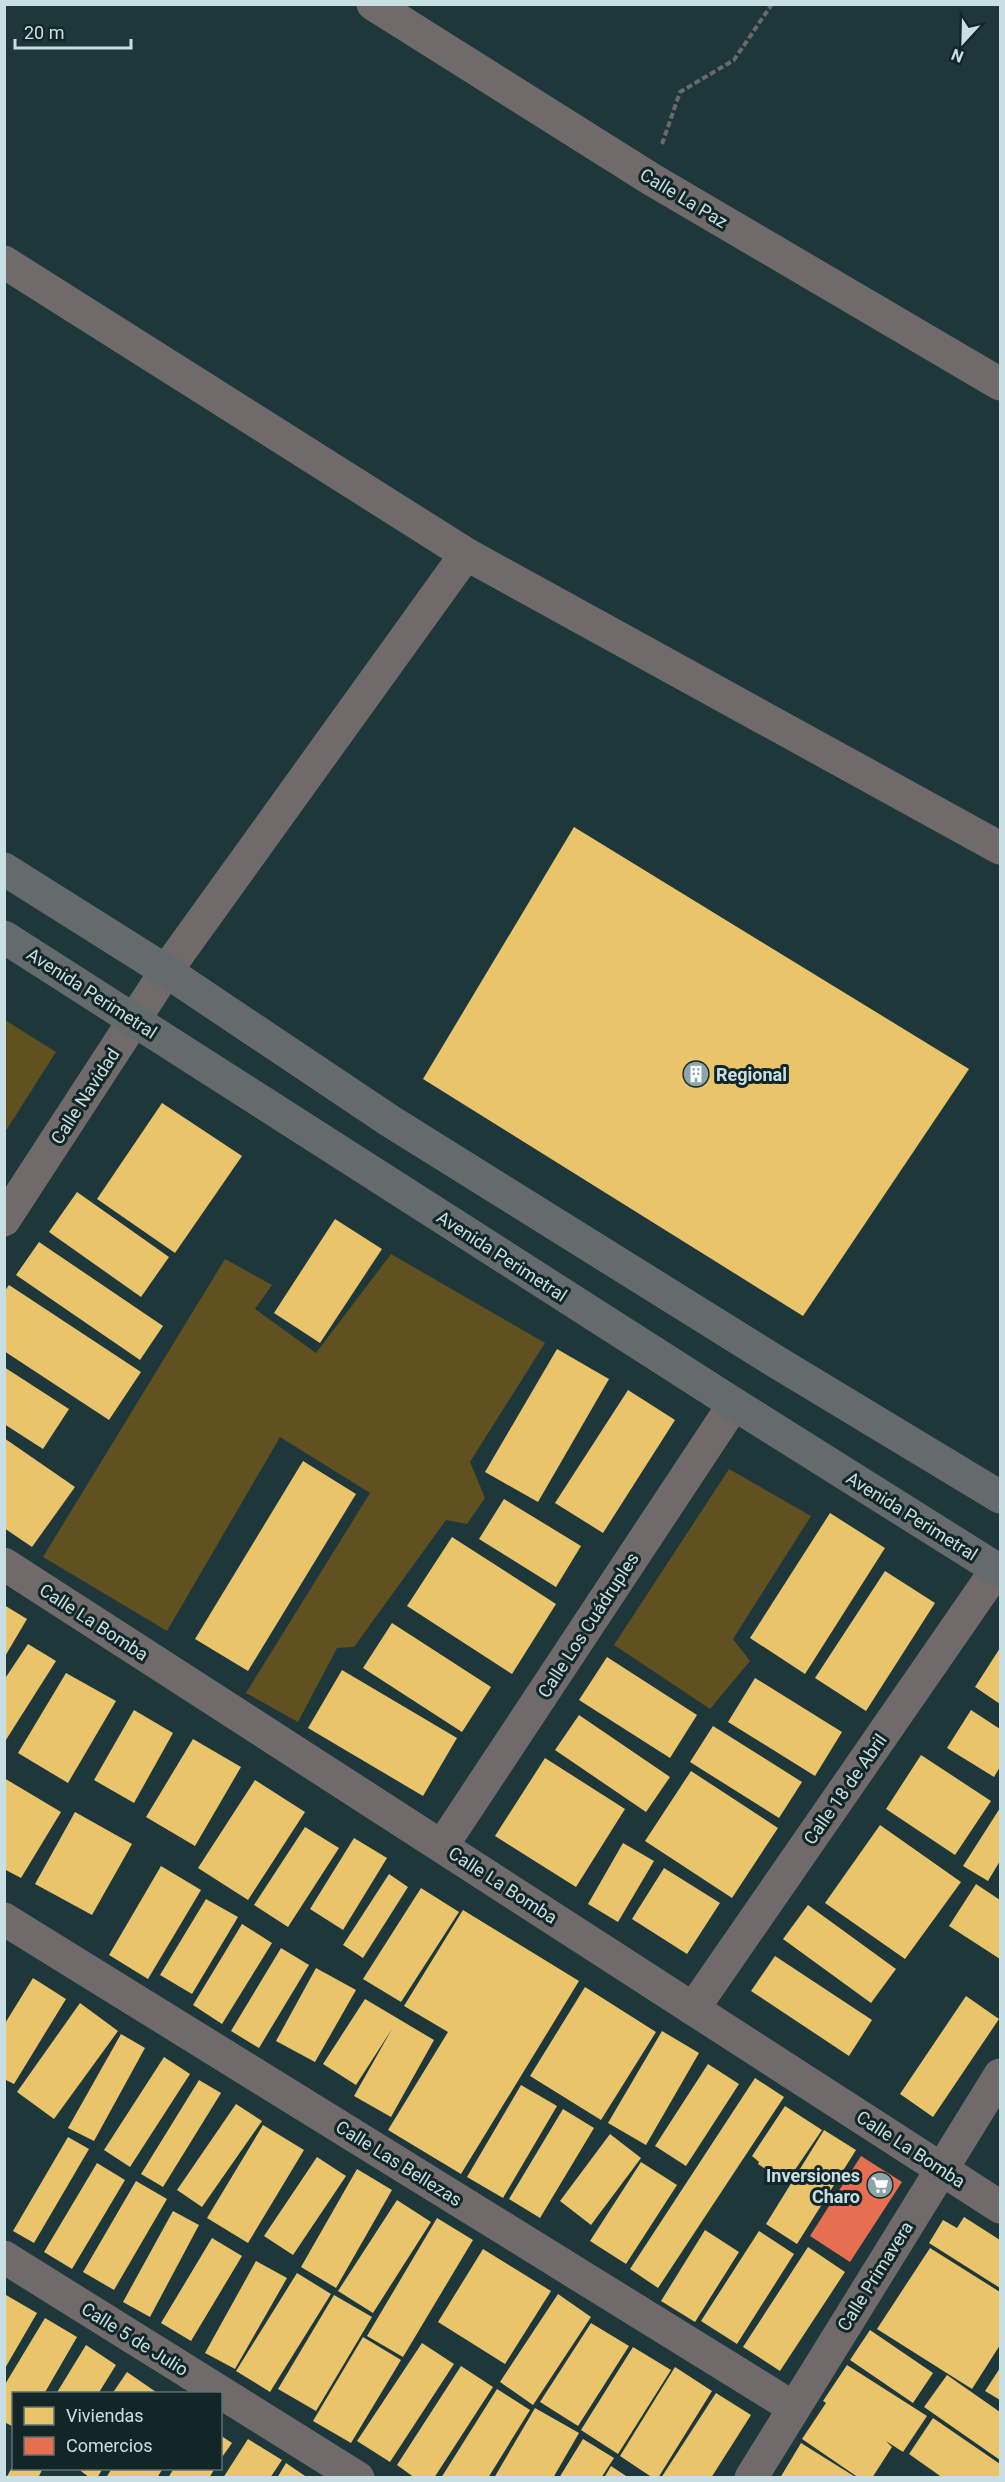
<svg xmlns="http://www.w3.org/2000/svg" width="1005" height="2482" viewBox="0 0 1005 2482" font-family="Roboto,sans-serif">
<rect width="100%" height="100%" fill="#1e373a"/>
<g fill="#615020">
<path d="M5 1020 56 1052 5 1132Z"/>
<path d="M391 1254 545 1343 470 1462 485 1498 467 1524 446 1520 354 1647 337 1648 298 1722 246 1693 370 1493 280 1437 167 1631 43 1557 225 1259 272 1285 255 1309 316 1353Z"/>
<path d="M729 1469 811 1516 733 1639 750 1661 710 1709 614 1645Z"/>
</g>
<g fill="#e9c46a">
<path d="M574 827 969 1069 803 1316 423 1079Z"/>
<path d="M162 1103 242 1156 175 1253 97 1199Z"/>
<path d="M77 1192 169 1257 141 1297 49 1232Z"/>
<path d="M335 1219 382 1249 320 1343 274 1313Z"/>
<path d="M39 1242 163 1326 140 1360 16 1275Z"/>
<path d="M9 1285 141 1372 109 1420 4 1351V1292Z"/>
<path d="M557 1349 609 1379 538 1502 485 1472Z"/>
<path d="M4 1367 69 1409 43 1449 4 1424Z"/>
<path d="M628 1390 675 1420 603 1533 555 1503Z"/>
<path d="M4 1438 75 1487 32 1547 4 1528Z"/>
<path d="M303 1461 356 1494 248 1671 195 1639Z"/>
<path d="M504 1499 581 1546 556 1587 479 1539Z"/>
<path d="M830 1513 885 1548 805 1674 750 1638Z"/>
<path d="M452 1537 556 1604 512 1674 407 1606Z"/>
<path d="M885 1571 935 1603 866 1711 815 1678Z"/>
<path d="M4 1605 27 1619 4 1658Z"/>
<path d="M392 1623 491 1687 462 1732 363 1668Z"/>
<path d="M28 1644 56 1661 4 1743V1680Z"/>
<path d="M1000 1648V1704L975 1687Z"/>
<path d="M607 1657 697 1715 670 1758 579 1700Z"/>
<path d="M342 1670 457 1738 423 1796 308 1728Z"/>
<path d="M66 1673 116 1701 68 1783 18 1753Z"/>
<path d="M755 1678 842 1732 815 1776 728 1722Z"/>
<path d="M134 1710 173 1733 134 1803 94 1780Z"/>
<path d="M971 1710 1000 1729V1767L994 1777 947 1748Z"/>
<path d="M579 1715 670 1777 646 1812 555 1750Z"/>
<path d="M713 1726 802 1782 779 1818 690 1762Z"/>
<path d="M193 1739 241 1767 195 1846 146 1817Z"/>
<path d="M921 1755 991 1801 955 1855 886 1809Z"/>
<path d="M545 1758 625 1809 576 1887 495 1836Z"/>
<path d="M691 1771 778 1828 732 1898 645 1841Z"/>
<path d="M4 1778 61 1812 21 1878 4 1869Z"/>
<path d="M255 1780 305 1812 248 1900 198 1868Z"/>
<path d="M1000 1808V1861L988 1881 963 1866Z"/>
<path d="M75 1812 132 1844 92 1915 35 1884Z"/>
<path d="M880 1825 961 1882 905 1959 825 1903Z"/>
<path d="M305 1827 339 1848 288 1927 254 1905Z"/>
<path d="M354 1838 387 1858 343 1930 310 1909Z"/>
<path d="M623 1843 654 1861 618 1922 588 1904Z"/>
<path d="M161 1866 201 1890 148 1979 109 1955Z"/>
<path d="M664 1868 720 1903 687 1954 632 1919Z"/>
<path d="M389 1874 408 1887 363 1958 343 1945Z"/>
<path d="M976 1884 1000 1900V1959L949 1926Z"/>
<path d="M421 1888 459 1912 401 2002 363 1979Z"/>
<path d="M206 1899 238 1917 192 1994 160 1975Z"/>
<path d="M808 1905 896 1969 871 2003 783 1939Z"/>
<path d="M463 1910 579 1981 461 2174 388 2130 448 2032 404 2006Z"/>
<path d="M242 1924 272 1943 222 2024 193 2005Z"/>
<path d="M281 1948 309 1965 259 2048 231 2031Z"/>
<path d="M775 1956 872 2020 849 2056 751 1991Z"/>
<path d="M316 1968 356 1990 315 2062 276 2041Z"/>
<path d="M33 1978 66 1999 14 2084 4 2079V2025Z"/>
<path d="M585 1987 656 2032 601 2120 530 2076Z"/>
<path d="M966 1996 999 2019 933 2117 900 2094Z"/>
<path d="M365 1999 434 2040 391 2117 354 2096 392 2029 356 2085 323 2064Z"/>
<path d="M80 2003 118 2031 54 2119 17 2092Z"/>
<path d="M662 2031 699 2053 646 2145 608 2123Z"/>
<path d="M121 2034 145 2048 94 2141 68 2128Z"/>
<path d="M164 2057 190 2074 130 2167 104 2150Z"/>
<path d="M708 2064 739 2084 686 2166 655 2146Z"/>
<path d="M755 2078 784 2097 658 2288 630 2269Z"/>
<path d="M199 2080 221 2093 163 2187 141 2174Z"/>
<path d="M521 2085 557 2106 503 2198 467 2177Z"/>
<path d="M236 2104 262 2121 202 2207 177 2190Z"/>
<path d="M785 2106 822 2130 786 2183 758 2164 759 2162 752 2156Z"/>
<path d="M563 2109 594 2128 540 2218 509 2199Z"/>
<path d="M263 2125 304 2150 248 2243 207 2218Z"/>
<path d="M824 2130 856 2150 797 2244 766 2224Z"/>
<path d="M610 2134 641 2158 591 2225 560 2201Z"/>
<path d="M68 2137 89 2149 34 2243 13 2231Z"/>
<path d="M317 2157 346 2176 293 2255 264 2236Z"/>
<path d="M641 2162 677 2185 626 2264 590 2241Z"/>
<path d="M97 2163 125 2180 72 2269 44 2252Z"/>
<path d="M357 2169 392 2190 336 2288 301 2267Z"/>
<path d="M136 2181 167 2199 114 2290 83 2272Z"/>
<path d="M397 2200 431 2222 373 2313 338 2291Z"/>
<path d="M173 2211 199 2225 150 2317 123 2302Z"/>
<path d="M964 2217 1000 2240V2288L929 2243 943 2220 957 2228Z"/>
<path d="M437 2218 473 2240 403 2357 367 2336Z"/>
<path d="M705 2230 739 2252 695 2322 661 2301Z"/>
<path d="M759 2231 794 2254 737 2344 701 2321Z"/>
<path d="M212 2238 242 2256 191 2341 161 2323Z"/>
<path d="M808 2247 845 2272 780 2371 743 2347Z"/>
<path d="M930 2248 1000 2292V2345L972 2389 877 2329Z"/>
<path d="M483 2249 551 2291 505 2364 438 2322Z"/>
<path d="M256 2261 287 2278 235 2369 205 2353Z"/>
<path d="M297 2273 331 2294 270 2392 236 2371Z"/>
<path d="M558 2294 591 2317 533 2405 500 2382Z"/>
<path d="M6 2295 37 2313 4 2370V2298Z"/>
<path d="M334 2295 372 2317 316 2411 278 2389Z"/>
<path d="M45 2318 77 2337 44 2394H14V2427L4 2422V2386Z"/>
<path d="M591 2323 629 2346 578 2426 540 2402Z"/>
<path d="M870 2330 933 2373 913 2403 850 2360Z"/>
<path d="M363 2337 401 2360 351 2443 313 2421Z"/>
<path d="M422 2343 454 2364 390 2462 357 2441Z"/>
<path d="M86 2345 116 2365 98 2394H56Z"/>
<path d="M633 2347 671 2370 618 2454 581 2430Z"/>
<path d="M847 2365 927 2416 903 2452 886 2441 892 2447 872 2478H859L802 2439 826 2403 823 2401Z"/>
<path d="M461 2366 493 2387 434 2478H415L397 2465Z"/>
<path d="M675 2367 712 2391 658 2478H653L620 2456Z"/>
<path d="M1000 2368V2400L985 2391Z"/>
<path d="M127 2372 156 2392 155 2394H112Z"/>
<path d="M947 2375 1000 2412V2460L924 2407Z"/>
<path d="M497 2389 530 2410 488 2478H441Z"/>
<path d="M716 2393 751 2415 711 2478H661Z"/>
<path d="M535 2408 579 2433 553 2478H494Z"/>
<path d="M933 2418 1000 2464V2478H943L909 2454Z"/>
<path d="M220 2435 232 2443 220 2460Z"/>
<path d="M248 2439 282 2460 270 2478H223Z"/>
<path d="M583 2439 614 2458 601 2478H559Z"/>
<path d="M801 2443 857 2478H780Z"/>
<path d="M286 2463 308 2478H277Z"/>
<path d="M14 2464V2468H43L38 2478H6Z"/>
<path d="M611 2466 629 2478H604Z"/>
<path d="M77 2468H103L97 2478H90Z"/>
<path d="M112 2468H163L157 2478H106Z"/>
<path d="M174 2468H215L209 2478H168Z"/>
</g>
<path fill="#e76f51" d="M861 2156 902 2182 850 2262 810 2236Z"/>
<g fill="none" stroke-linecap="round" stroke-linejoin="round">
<path stroke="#6a6a6b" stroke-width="4" stroke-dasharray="6 3" stroke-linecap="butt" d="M662 144 680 92 734 60 772 4"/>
<g stroke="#706a6a" stroke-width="33">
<path d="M373 4 651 179 1000 384"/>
<path d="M4 262 466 554 1000 848"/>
<path d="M4 1220 166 971 466 554"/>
<path d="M4 1564 1000 2207"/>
<path d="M442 1846 734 1404"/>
<path d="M4 1919 794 2408"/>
<path d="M693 2009 997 1569"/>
<path d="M4 2257 358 2478"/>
<path d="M751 2478 1000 2075"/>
</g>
<g stroke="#656a6c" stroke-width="33">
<path d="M4 869 166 971 390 1121 770 1358 1000 1497"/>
<path d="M4 937 734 1404 1000 1571"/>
</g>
</g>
<defs>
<symbol id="building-disc" viewBox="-11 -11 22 22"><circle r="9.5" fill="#8ca5a8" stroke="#122527"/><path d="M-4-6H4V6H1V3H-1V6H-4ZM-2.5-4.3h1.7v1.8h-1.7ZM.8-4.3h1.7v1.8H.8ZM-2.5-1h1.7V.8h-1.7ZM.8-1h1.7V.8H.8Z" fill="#fff"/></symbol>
<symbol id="supermarket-disc" viewBox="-11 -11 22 22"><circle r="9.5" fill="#8ca5a8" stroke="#122527"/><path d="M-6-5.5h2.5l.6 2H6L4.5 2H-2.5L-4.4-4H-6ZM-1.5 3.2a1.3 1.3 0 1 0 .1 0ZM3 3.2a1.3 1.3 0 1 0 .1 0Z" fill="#fff"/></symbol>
</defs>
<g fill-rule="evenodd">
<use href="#building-disc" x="681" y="1059" width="30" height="30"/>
<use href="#supermarket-disc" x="865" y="2170" width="30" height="30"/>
</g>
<g text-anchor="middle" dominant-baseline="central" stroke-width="6" stroke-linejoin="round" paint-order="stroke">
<g font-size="18" fill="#c8e0e3" stroke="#122527">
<text transform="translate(684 198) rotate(31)">Calle La Paz</text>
<text transform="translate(92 993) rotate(33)">Avenida Perimetral</text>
<text transform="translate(85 1096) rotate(-57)">Calle Navidad</text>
<text transform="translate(502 1256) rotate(33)">Avenida Perimetral</text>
<text transform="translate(912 1516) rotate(32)">Avenida Perimetral</text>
<text transform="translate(94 1622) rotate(33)">Calle La Bomba</text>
<text transform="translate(588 1625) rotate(-57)">Calle Los Cuádruples</text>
<text transform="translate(845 1789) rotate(-55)">Calle 18 de Abril</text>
<text transform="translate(503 1885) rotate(33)">Calle La Bomba</text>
<text transform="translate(911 2149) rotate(33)">Calle La Bomba</text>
<text transform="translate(399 2163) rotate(32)">Calle Las Bellezas</text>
<text transform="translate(875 2276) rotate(-58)">Calle Primavera</text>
<text transform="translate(135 2339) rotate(32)">Calle 5 de Julio</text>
</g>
<g font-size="18" font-weight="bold" fill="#c8e0e3" stroke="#122527" text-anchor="start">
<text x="716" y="1074">Regional</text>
<text x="860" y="2175" text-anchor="end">Inversiones<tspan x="860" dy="21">Charo</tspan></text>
</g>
</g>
<rect width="1005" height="2482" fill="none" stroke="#c8e0e3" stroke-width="12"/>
<rect x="12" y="2392" width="210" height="78" fill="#122527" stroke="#5b7072" stroke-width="1.5"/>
<rect x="24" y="2407" width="30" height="18" fill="#e9c46a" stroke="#5b7072" stroke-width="1.5"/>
<text x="66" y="2422" font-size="18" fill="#c8e0e3">Viviendas</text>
<rect x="24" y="2437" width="30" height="18" fill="#e76f51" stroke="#5b7072" stroke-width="1.5"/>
<text x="66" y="2452" font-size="18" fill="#c8e0e3">Comercios</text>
<g transform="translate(963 42) rotate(202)" stroke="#122527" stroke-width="4.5" paint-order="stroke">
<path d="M0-4.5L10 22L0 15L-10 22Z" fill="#c8e0e3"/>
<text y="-9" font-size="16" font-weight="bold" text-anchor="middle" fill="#c8e0e3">N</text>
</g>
<path d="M15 39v9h116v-9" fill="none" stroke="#c8e0e3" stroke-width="3"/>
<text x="24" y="39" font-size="18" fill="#c8e0e3" stroke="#122527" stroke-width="4.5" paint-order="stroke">20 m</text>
</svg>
